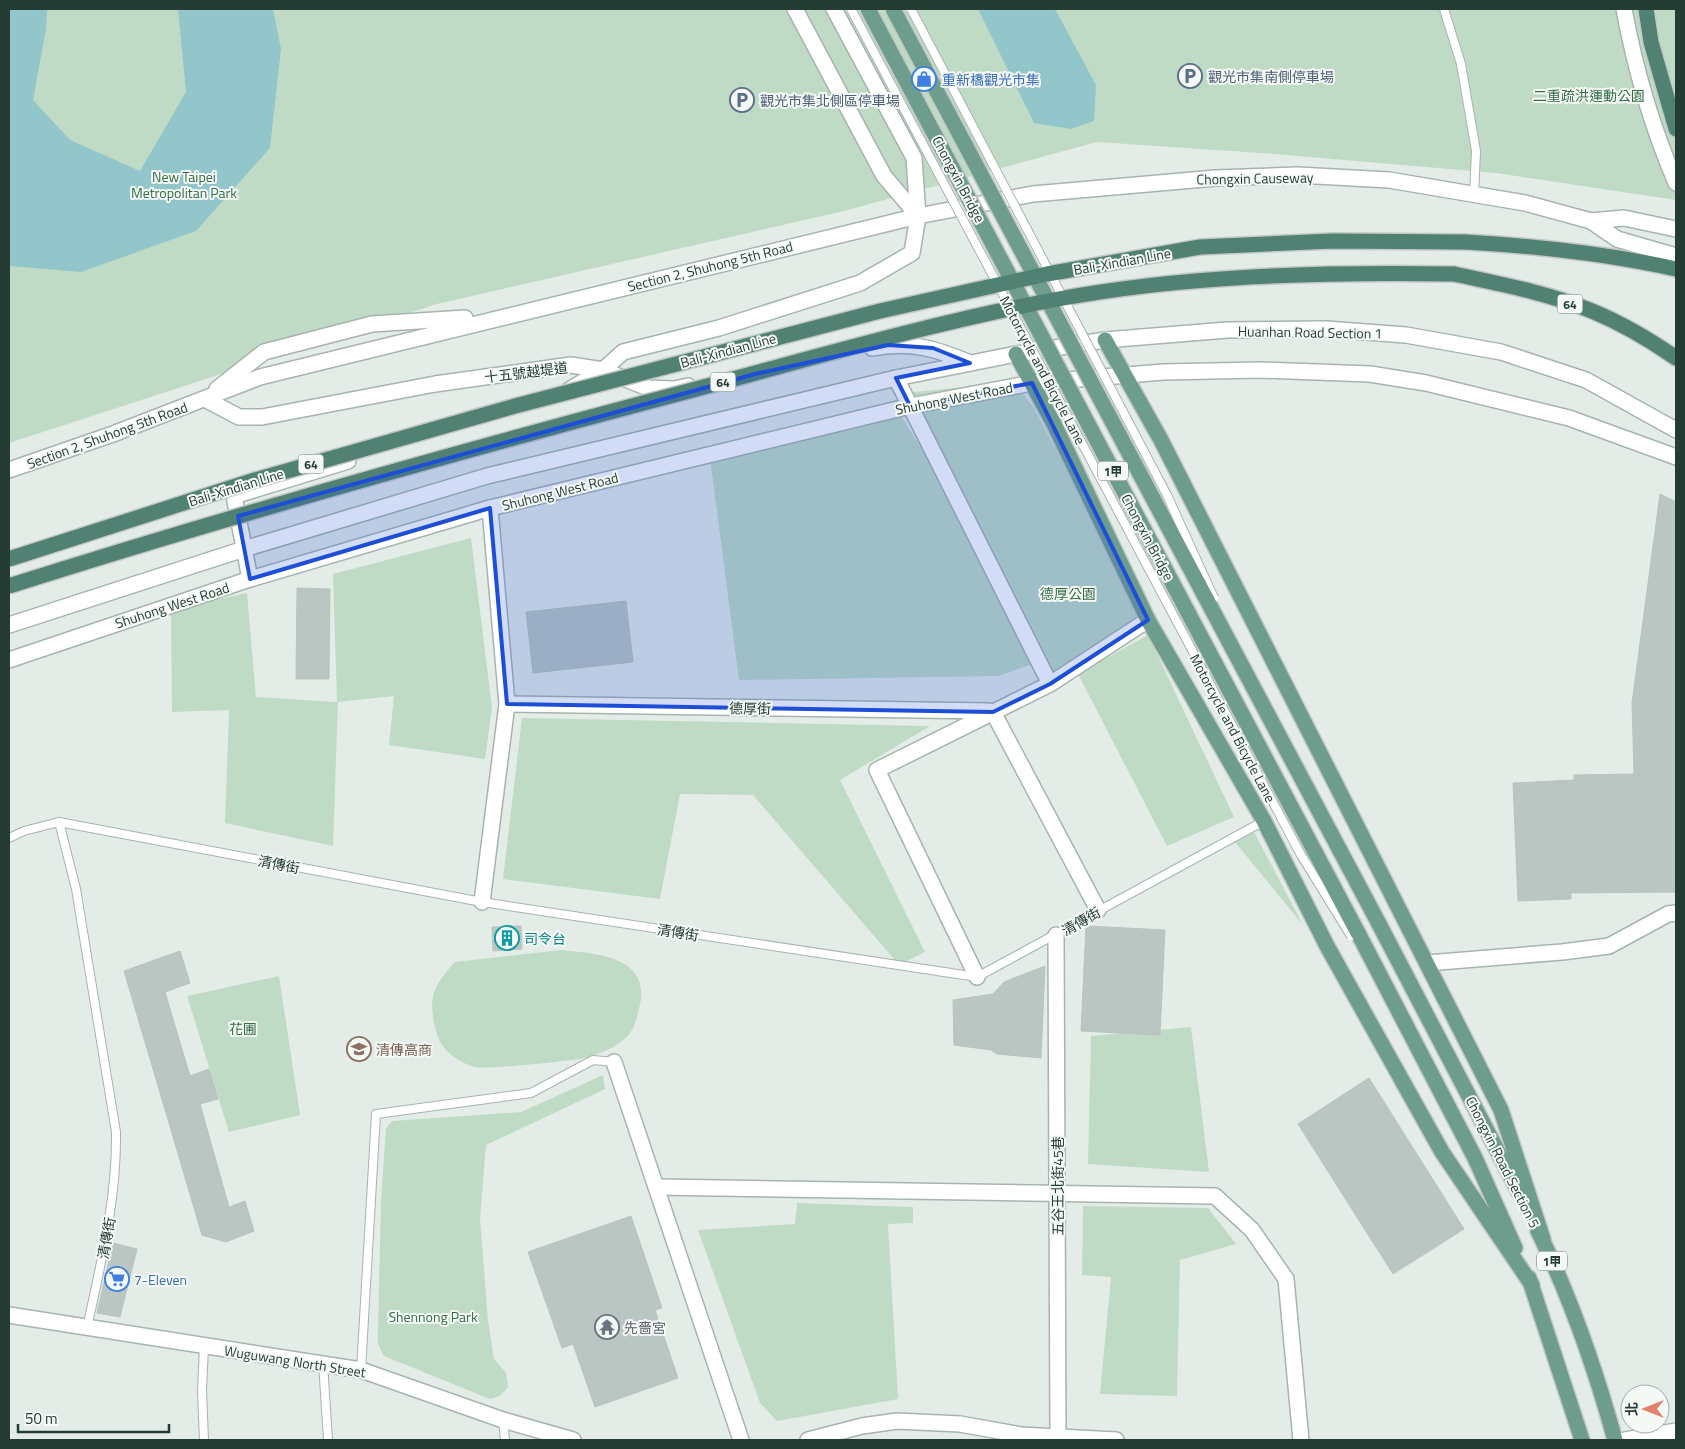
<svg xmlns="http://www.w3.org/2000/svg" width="1685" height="1449" viewBox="0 0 1685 1449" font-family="'Titillium Web','Noto Sans TC',sans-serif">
<rect width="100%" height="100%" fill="#e4ece8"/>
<g fill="#c0dbc5">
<path d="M9 9H1676V200L1496 173 1274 154 1097 142 844 211 437 304 9 443Z"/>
<path d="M1014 382 1034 408 1145 619 1046 675 1039 662 998 676 739 680 710 458 900 414 970 527 903 393Z"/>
<path d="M471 538 492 708 485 759 389 745 394 696 338 702 333 846 225 823 229 710 172 712 171 609 247 593 256 697 337 702 333 574Z"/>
<path d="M1148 635 1234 817 1167 846 1078 674Z"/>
<path d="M522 718 930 726 840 780 925 952 899 965 753 795 680 794 660 899 503 879Z"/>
<path d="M1254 832 1303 925 1235 842Z"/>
<path d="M561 950C598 954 653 956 639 1009 636 1022 633 1033 622 1041 611 1050 594 1056 580 1059 567 1061 484 1070 475 1067 459 1063 441 1050 437 1034 427 1000 432 987 455 962Z"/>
<path d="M279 976 300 1115 229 1132 187 996Z"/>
<path d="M1191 1027 1209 1172 1088 1164 1091 1036Z"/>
<path d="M603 1075 605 1089 486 1145 480 1218 488 1321 494 1359 506 1373 508 1387 500 1396 490 1399 384 1356 378 1344V1328L381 1201 386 1128 392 1121 521 1112Z"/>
<path d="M797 1203 913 1207V1223L888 1224 898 1399 777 1421 760 1403 698 1230 795 1224Z"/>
<path d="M1083 1206 1208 1208 1236 1244 1180 1260 1177 1396 1100 1394 1111 1277 1082 1275Z"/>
</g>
<g fill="#92c6cb">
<path d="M9 9H47L46 29 33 100 70 140 140 171 186 92 178 9H273L281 49 270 148 196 231 81 272 9 266Z"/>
<path d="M978 9H1055L1096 85 1094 121 1071 129 1034 123Z"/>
</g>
<g fill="#bac6c1" stroke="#b7c5be">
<path d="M1660 494 1676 502V892L1571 893V899L1518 901 1513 783 1574 780V775L1634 774 1632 703Z"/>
<path d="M297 588 330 589 329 679H296Z"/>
<path d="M626 601 633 662 533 673 526 612Z"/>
<path d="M521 926 522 949 493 951 492 927Z"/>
<path d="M1086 926 1165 930 1160 1035 1081 1031Z"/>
<path d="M180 951 190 983 165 992 190 1076 209 1069 218 1099 200 1104 229 1207 245 1201 254 1231 226 1242 202 1235 124 971Z"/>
<path d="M1045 966 1041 1058 997 1054 991 1050 954 1045 953 1000 993 994 1004 982Z"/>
<path d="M1369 1078 1464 1229 1393 1274 1298 1124Z"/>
<path d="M631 1216 662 1308 655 1310 678 1378 595 1407 573 1344 562 1348 528 1252Z"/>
<path d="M113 1243 137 1249 120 1317 97 1313Z"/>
</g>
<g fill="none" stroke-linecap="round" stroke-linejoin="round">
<defs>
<g id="service">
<path d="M1444 9 1461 64 1476 151 1474 196"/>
<path d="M9 838 24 831 59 822"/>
<path d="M87 1328C101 1263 117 1198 116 1132L76 889 59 822 482 902 977 977 1264 821"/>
<path d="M204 1346 202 1391 204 1440"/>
<path d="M323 1363 328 1440"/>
<path d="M361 1370 376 1114 531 1093 593 1060 614 1062"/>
<path d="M503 1420 505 1440"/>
</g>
<g id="minor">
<path d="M1624 9C1635 69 1652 127 1676 183"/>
<path d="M872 348C911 341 934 348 970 363"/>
<path d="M896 378 1050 684"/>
<path d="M569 390 603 370 623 352 719 328 860 283 912 253 918 216"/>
<path d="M205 399 239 417H262L435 384 571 365 603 370 648 388 674 389 688 386"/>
<path d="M250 579 234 496 348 461"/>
<path d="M507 704 989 711"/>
<path d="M993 712 1098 910"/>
<path d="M482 902 507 704 490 508"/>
<path d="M1056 935 1058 1438"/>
<path d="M1427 963 1562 952 1609 946 1668 914 1676 913"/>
<path d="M977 977 877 770 1050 684 1148 620"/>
<path d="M614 1062 741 1440"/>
<path d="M657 1187 1215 1196 1252 1230 1286 1279 1301 1440"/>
<path d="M1625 1440 1676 1431"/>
</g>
<g id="tertiary">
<path d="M795 9 884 176 918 216"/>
<path d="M834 9 914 158 918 216"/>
<path d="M1591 221 1617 239 1676 256"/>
<path d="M217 389 264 352 372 324 465 318"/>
<path d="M9 470 113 434 260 377 918 216 1033 194 1216 178 1298 175 1389 180 1525 203 1591 221 1624 218 1676 229"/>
<path d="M9 625 244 549 487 476 896 378 1016 354 1105 340 1227 330 1326 329 1406 335 1501 352 1586 380 1676 430"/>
<path d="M9 660 250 579 490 508 910 406 1032 383 1163 372 1260 370 1370 374 1426 383 1569 418 1676 457"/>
<path d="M9 1315 361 1370 503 1420 573 1440"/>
<path d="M808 1440 862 1426 897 1421 960 1424 1021 1435 1116 1440"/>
</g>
<g id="primary">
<path d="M1105 340 1161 440 1501 1110 1543 1239"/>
<path d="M1016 354 1054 424 1148 620 1264 821 1327 946 1442 1152 1532 1285"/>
<path d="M1378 922 1519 1192"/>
<path d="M1358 933 1475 1158 1515 1248"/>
<path d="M1538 1231C1571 1298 1595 1368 1615 1440"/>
<path d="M1529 1278 1582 1440"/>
</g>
<g id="trunk">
<path d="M1646 9 1651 42 1676 129"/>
<path d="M1465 242C1537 246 1605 253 1676 269"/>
<path d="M1454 274C1500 284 1548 293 1592 311 1621 323 1650 340 1676 358"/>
</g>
</defs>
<use href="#service" stroke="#a7b4ae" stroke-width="10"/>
<use href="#minor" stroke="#a7b4ae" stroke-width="18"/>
<use href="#tertiary" stroke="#a7b4ae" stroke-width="18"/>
<use href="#primary" stroke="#c2c8c6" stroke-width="18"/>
<use href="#trunk" stroke="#c2c8c6" stroke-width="18"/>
<use href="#service" stroke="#fff" stroke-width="8"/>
<use href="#minor" stroke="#fff" stroke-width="15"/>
<use href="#tertiary" stroke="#fff" stroke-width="15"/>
<use href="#primary" stroke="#6e9d8d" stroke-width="15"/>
<use href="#trunk" stroke="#518172" stroke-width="15"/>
<defs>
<g id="service-bridge">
<path d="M851 9 1301 855 1351 936"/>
<path d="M911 9 1167 495 1214 598"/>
</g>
<g id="primary-bridge">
<path d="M868 9 1358 933"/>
<path d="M893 9 1378 922"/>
</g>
<g id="trunk-bridge">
<path d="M9 559 255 480 515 406 880 311 1047 274 1200 247 1332 241 1465 242"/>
<path d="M9 586C220 519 433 459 647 402 782 367 916 326 1053 300 1185 275 1320 272 1454 274"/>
</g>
</defs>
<use href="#service-bridge" stroke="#a7b4ae" stroke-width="10" stroke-linecap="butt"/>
<use href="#primary-bridge" stroke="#c2c8c6" stroke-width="18" stroke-linecap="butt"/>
<use href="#trunk-bridge" stroke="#c2c8c6" stroke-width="18" stroke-linecap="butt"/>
<use href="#service-bridge" stroke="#fff" stroke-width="8"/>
<use href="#primary-bridge" stroke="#6e9d8d" stroke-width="15"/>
<use href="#trunk-bridge" stroke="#518172" stroke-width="15"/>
</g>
<path fill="#1d4ed8" fill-opacity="0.2" stroke="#1d4ed8" stroke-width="4" stroke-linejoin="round" d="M888 345 933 348 970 363 896 378 910 406 1032 383 1148 620 1050 684 993 712 507 704 490 508 250 579 238 516 755 374Z"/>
<defs>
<symbol id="parking-ring" viewBox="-11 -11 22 22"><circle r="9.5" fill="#f4f9f6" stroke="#5c6f8a" stroke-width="1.5"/><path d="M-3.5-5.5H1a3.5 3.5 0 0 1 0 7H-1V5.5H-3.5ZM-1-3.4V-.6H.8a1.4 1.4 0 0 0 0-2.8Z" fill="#5c6f8a"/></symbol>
<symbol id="shop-ring" viewBox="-11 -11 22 22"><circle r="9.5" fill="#f4f9f6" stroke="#3f7fe0" stroke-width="1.5"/><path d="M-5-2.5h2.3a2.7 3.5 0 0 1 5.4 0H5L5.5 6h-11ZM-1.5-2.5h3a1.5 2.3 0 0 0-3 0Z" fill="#3f7fe0"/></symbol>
<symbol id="building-ring" viewBox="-11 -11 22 22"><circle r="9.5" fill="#f4f9f6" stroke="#0f9aa8" stroke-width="1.5"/><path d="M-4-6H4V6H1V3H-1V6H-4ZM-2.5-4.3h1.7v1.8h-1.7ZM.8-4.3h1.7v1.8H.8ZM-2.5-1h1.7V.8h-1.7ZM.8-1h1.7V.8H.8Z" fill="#0f9aa8"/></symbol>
<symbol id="school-ring" viewBox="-11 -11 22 22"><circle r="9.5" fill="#f4f9f6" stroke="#8d6e63" stroke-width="1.5"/><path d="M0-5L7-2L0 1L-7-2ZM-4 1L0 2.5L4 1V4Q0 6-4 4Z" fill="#8d6e63"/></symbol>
<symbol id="supermarket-ring" viewBox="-11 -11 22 22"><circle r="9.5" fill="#f4f9f6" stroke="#3f7fe0" stroke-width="1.5"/><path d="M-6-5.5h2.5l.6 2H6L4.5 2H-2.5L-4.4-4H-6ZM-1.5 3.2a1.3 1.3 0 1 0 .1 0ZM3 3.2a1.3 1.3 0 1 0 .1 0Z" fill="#3f7fe0"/></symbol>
<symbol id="temple-ring" viewBox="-11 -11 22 22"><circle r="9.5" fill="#f4f9f6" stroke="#6b7280" stroke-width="1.5"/><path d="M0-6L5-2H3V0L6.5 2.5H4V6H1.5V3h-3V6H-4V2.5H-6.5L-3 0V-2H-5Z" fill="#6b7280"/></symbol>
</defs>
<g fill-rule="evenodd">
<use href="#parking-ring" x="1176" y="62" width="28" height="28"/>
<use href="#shop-ring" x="910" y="65" width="28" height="28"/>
<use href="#parking-ring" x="728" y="86" width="28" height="28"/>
<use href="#building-ring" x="493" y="924" width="28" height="28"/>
<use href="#school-ring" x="345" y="1035" width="28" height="28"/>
<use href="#supermarket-ring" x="103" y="1265" width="28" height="28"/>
<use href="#temple-ring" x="593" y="1313" width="28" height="28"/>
</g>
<g text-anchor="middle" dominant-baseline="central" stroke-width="4" stroke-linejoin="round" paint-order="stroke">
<g fill="#f4f9f6" stroke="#63756e" stroke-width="1">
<rect x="1557.5" y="294.5" width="25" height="19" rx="4"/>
<rect x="710.5" y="372.5" width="25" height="19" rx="4"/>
<rect x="298.5" y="454.5" width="25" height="19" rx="4"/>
<rect x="1098" y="461.5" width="30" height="19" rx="4"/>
<rect x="1537" y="1251.5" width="30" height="19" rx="4"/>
</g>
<g font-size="12" font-weight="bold" fill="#253c34">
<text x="1570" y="304">64</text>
<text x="723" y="382">64</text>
<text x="311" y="464">64</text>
<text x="1113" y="471">1甲</text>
<text x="1552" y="1261">1甲</text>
</g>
<g font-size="14" fill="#4e5e75" stroke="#f4f9f6" text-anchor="start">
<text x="1208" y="76">觀光市集南側停車場</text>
<text x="760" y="100">觀光市集北側區停車場</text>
</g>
<g font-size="14" fill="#366cbe" stroke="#f4f9f6" text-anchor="start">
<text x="942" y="79">重新橋觀光市集</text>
<text x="134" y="1279">7-Eleven</text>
</g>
<g font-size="14" fill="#346e46" stroke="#f4f9f6">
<text x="1589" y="95">二重疏洪運動公園</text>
<text x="184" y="176">New Taipei<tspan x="184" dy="16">Metropolitan Park</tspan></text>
<text x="1068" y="593">德厚公園</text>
<text x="243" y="1028">花圃</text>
<text x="433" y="1316">Shennong Park</text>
</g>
<g font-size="14" fill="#253c34" stroke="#f4f9f6">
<text transform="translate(1255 178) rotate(-1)">Chongxin Causeway</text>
<text transform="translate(959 179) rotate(62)">Chongxin Bridge</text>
<text transform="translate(1122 261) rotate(-10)">Bali-Xindian Line</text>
<text transform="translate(710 266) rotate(-14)">Section 2, Shuhong 5th Road</text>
<text transform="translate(1310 332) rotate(1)">Huanhan Road Section 1</text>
<text transform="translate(728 350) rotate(-15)">Bali-Xindian Line</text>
<text transform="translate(1043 370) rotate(62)">Motorcycle and Bicycle Lane</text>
<text transform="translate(526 372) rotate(-7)">十五號越堤道</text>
<text transform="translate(954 398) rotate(-11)">Shuhong West Road</text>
<text transform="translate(107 435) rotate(-20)">Section 2, Shuhong 5th Road</text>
<text transform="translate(236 487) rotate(-17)">Bali-Xindian Line</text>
<text transform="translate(560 491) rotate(-14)">Shuhong West Road</text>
<text transform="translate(1148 537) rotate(62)">Chongxin Bridge</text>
<text transform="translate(172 605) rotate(-18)">Shuhong West Road</text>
<text transform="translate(750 708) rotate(1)">德厚街</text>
<text transform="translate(1233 728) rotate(62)">Motorcycle and Bicycle Lane</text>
<text transform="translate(279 864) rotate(11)">清傳街</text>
<text transform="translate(1081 921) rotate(-30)">清傳街</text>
<text transform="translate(678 932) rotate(9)">清傳街</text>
<text transform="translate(1503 1162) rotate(63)">Chongxin Road Section 5</text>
<text transform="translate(1057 1186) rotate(-90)">五谷王北街45巷</text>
<text transform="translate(106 1238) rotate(-80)">清傳街</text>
<text transform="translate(295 1361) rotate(9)">Wuguwang North Street</text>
</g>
<g font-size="14" fill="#0d838f" stroke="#f4f9f6" text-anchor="start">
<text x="524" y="938">司令台</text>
</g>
<g font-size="14" fill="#785e54" stroke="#f4f9f6" text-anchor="start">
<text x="376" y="1049">清傳高商</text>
</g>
<g font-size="14" fill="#5b616d" stroke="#f4f9f6" text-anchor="start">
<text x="624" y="1327">先嗇宮</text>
</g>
</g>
<rect width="1685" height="1449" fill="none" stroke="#253c34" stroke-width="20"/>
<g transform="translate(1645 1409) rotate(270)"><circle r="24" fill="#f4f9f6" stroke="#a1ada8"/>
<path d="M0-4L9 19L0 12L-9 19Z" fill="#e3806b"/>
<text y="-8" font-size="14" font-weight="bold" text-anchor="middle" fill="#253c34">北</text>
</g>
<path d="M18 1424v8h151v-8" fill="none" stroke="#253c34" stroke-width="2.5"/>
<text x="25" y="1424" font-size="15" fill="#253c34" stroke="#f4f9f6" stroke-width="4" paint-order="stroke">50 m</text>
</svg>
